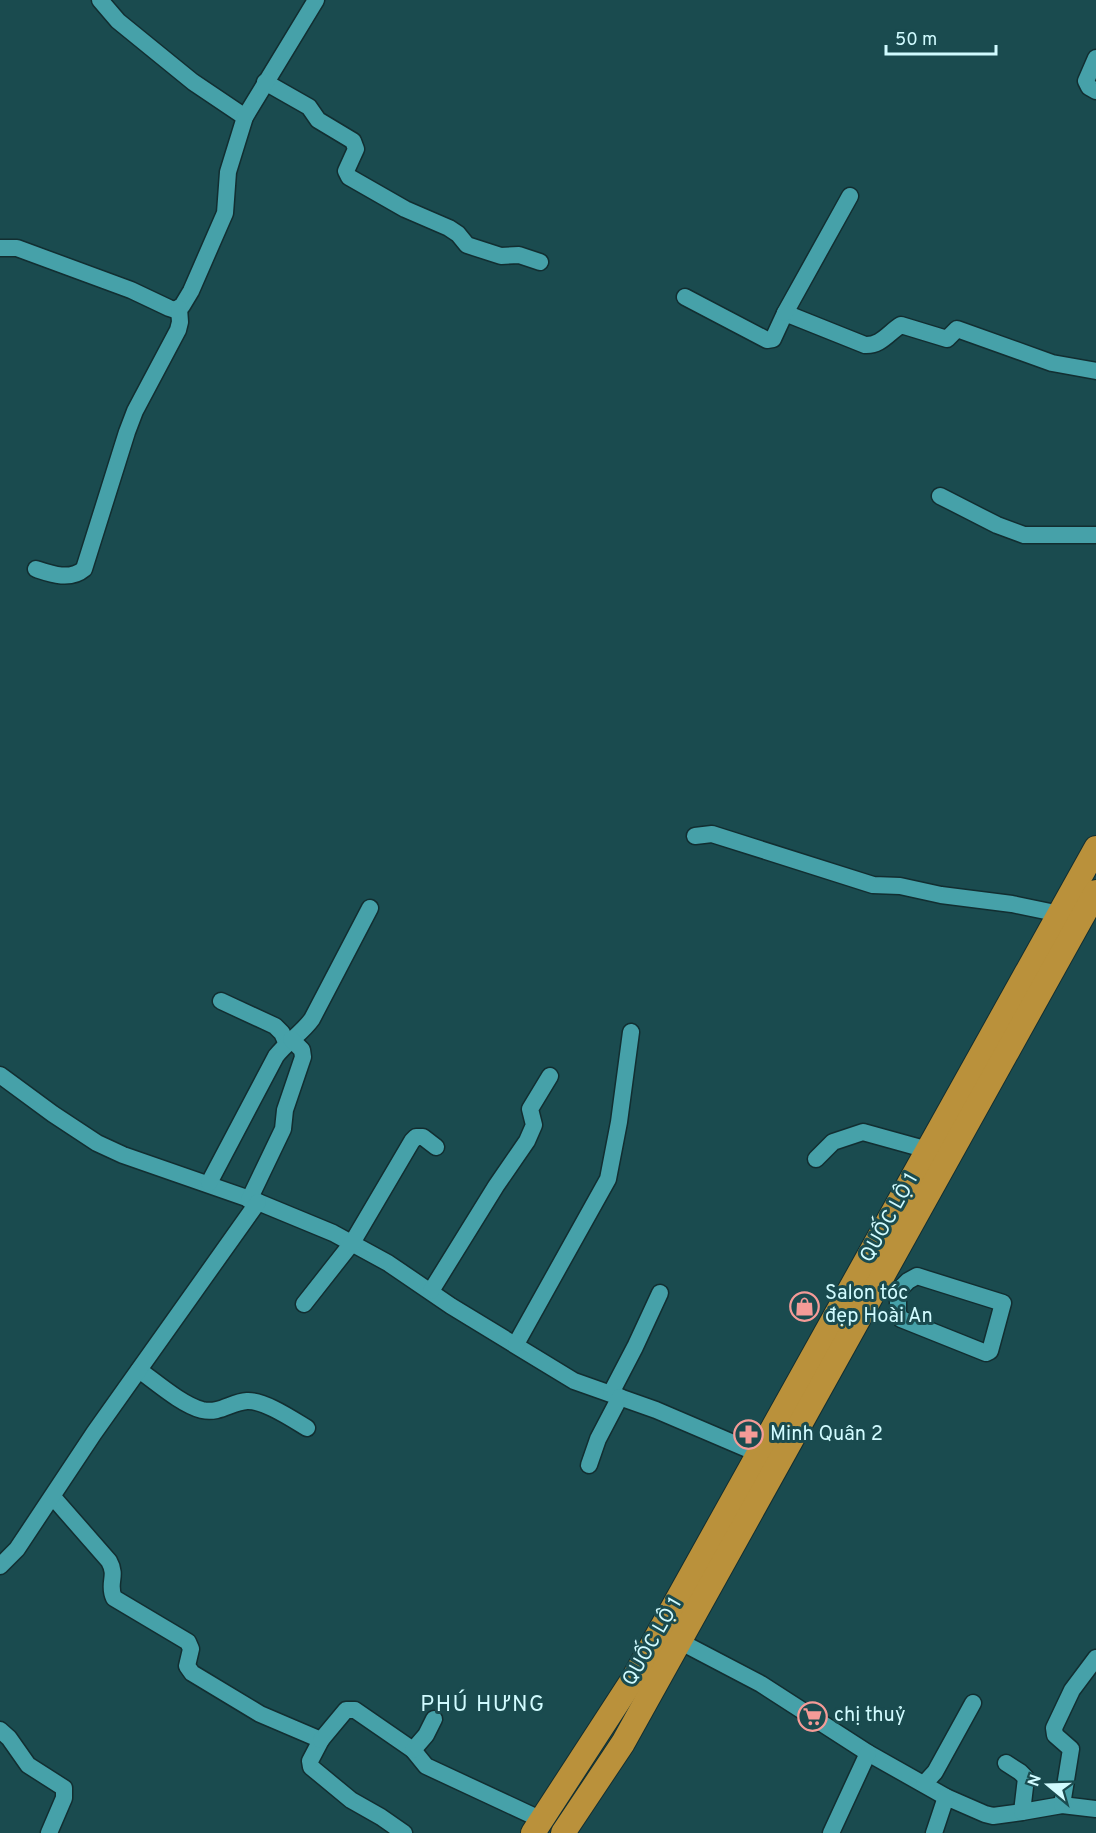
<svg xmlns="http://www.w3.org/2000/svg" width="1096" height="1833" viewBox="0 0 1096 1833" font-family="Overpass,sans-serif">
<rect width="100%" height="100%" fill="#1a4b4f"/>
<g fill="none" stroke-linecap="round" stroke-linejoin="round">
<defs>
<g id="minor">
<path d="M100 0 118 21 193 82 245 117"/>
<path d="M1096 58 1086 81 1089 87 1096 91"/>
<path d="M265 82 309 107 318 120 353 141 356 149 346 171 349 177 405 209 449 228 458 234 467 245 501 256 519 255 540 262"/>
<path d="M0 248H17L131 290 169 308 175 310 182 306 191 291 225 213 228 172 245 117 316 0"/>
<path d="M685 297 767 340 773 339 785 313 865 345C881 346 889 332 901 325L947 339 957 329 1052 363 1096 371"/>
<path d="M785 313 850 196"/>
<path d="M940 496 997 525 1024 535H1096"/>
<path d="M36 569C51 574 70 581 84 569L127 432 135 411 178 330 180 322 179 308"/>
<path d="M695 836 712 834 873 885 900 886 941 895 1012 904 1060 914"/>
<path d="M221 1001 275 1026 282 1033 286 1042"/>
<path d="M0 1075 53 1114 97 1143 123 1155 258 1202 333 1233 388 1263 451 1306 574 1381 656 1410 759 1454"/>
<path d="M816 1159 833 1142 863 1132 928 1150"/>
<path d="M209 1183 276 1056C287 1042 302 1033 312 1019L370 908"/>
<path d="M249 1200 283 1129 285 1110 303 1057 302 1050 291 1039"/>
<path d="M917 1276 1003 1303 990 1351 986 1353 901 1319 898 1313V1291L908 1281Z"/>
<path d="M431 1291 496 1186 527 1141 534 1125 530 1109 550 1076"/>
<path d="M304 1304 352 1243 412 1141 416 1137H423L436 1147"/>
<path d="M516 1344 608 1179 619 1122 631 1032"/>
<path d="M139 1370C156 1382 182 1405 202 1410 220 1414 231 1402 247 1401 264 1400 292 1419 307 1428"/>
<path d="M611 1393 635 1347 660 1293"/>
<path d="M589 1465 598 1439 620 1397"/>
<path d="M53 1497 109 1561C118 1577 107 1583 114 1598L188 1642 191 1649 187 1666 192 1673 260 1714 321 1740 310 1761 311 1767 351 1800 381 1817 404 1833"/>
<path d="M0 1566 17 1549 94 1433 258 1202"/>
<path d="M679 1641 761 1684 868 1753 946 1797 985 1814 993 1816 1022 1812 1062 1805 1096 1809"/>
<path d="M0 1730 9 1738 28 1765 64 1788V1798L49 1833"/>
<path d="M321 1740 346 1710H355L413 1750 426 1766 542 1820"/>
<path d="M413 1750 426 1735 434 1719"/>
<path d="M1006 1763 1020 1772 1026 1778 1022 1812"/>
<path d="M924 1784 935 1772 973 1703"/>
<path d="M1062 1805 1071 1749 1055 1735 1054 1728 1072 1690 1096 1658"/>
<path d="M831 1833 868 1753"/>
<path d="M934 1833 946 1797"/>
</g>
<g id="highway">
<path d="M533 1833 633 1679 1096 848"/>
<path d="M563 1833 623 1743 1096 892"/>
</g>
</defs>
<use href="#minor" stroke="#122e31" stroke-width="19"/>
<use href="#highway" stroke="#122e31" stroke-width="26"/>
<use href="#minor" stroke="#46a1a9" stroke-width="16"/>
<use href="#highway" stroke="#ba913b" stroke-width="24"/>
</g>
<defs>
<symbol id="shop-ring" viewBox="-11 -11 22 22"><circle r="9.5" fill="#1a4b4f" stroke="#f59b97" stroke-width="1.5"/><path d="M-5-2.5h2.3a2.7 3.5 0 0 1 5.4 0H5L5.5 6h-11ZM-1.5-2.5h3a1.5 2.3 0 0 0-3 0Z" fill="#f59b97"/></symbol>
<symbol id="pharmacy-ring" viewBox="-11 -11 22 22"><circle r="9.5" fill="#1a4b4f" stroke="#f59b97" stroke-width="1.5"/><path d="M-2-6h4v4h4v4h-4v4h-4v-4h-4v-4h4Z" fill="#f59b97"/></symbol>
<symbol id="supermarket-ring" viewBox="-11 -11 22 22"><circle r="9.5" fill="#1a4b4f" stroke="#f59b97" stroke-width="1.5"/><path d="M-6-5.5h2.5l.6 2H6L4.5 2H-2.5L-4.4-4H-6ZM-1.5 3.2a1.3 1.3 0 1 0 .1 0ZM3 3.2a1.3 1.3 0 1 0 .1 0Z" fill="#f59b97"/></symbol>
</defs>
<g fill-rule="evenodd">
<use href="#shop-ring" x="788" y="1290" width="33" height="33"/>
<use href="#pharmacy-ring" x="732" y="1418" width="33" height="33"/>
<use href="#supermarket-ring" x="796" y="1700" width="33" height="33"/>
</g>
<g text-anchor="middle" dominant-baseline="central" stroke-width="6" stroke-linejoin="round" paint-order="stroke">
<g font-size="20" fill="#d1fbff" stroke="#1a4b4f">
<text transform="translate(890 1218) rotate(-61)">QUỐC LỘ 1</text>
<text transform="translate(653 1642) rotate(-60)">QUỐC LỘ 1</text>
</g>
<g font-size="20" fill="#d1fbff" stroke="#1a4b4f" text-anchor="start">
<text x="825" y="1294">Salon tóc<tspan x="825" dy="23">đẹp Hoài An</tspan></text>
<text x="770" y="1435">Minh Quân 2</text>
<text x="834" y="1716">chị thuỷ</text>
</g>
<g font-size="22" letter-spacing="1.5" fill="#d1fbff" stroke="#1a4b4f">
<text x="483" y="1705">PHÚ HƯNG</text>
</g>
</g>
<g transform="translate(1048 1785) rotate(289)" stroke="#1a4b4f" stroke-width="4.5" paint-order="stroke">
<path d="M0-4.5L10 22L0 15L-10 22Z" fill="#d1fbff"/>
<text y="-9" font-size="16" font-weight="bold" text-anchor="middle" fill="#d1fbff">N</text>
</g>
<path d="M886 45v9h110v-9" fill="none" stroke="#d1fbff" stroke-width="3"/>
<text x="895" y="45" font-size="18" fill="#d1fbff" stroke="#1a4b4f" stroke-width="4.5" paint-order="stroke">50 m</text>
</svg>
